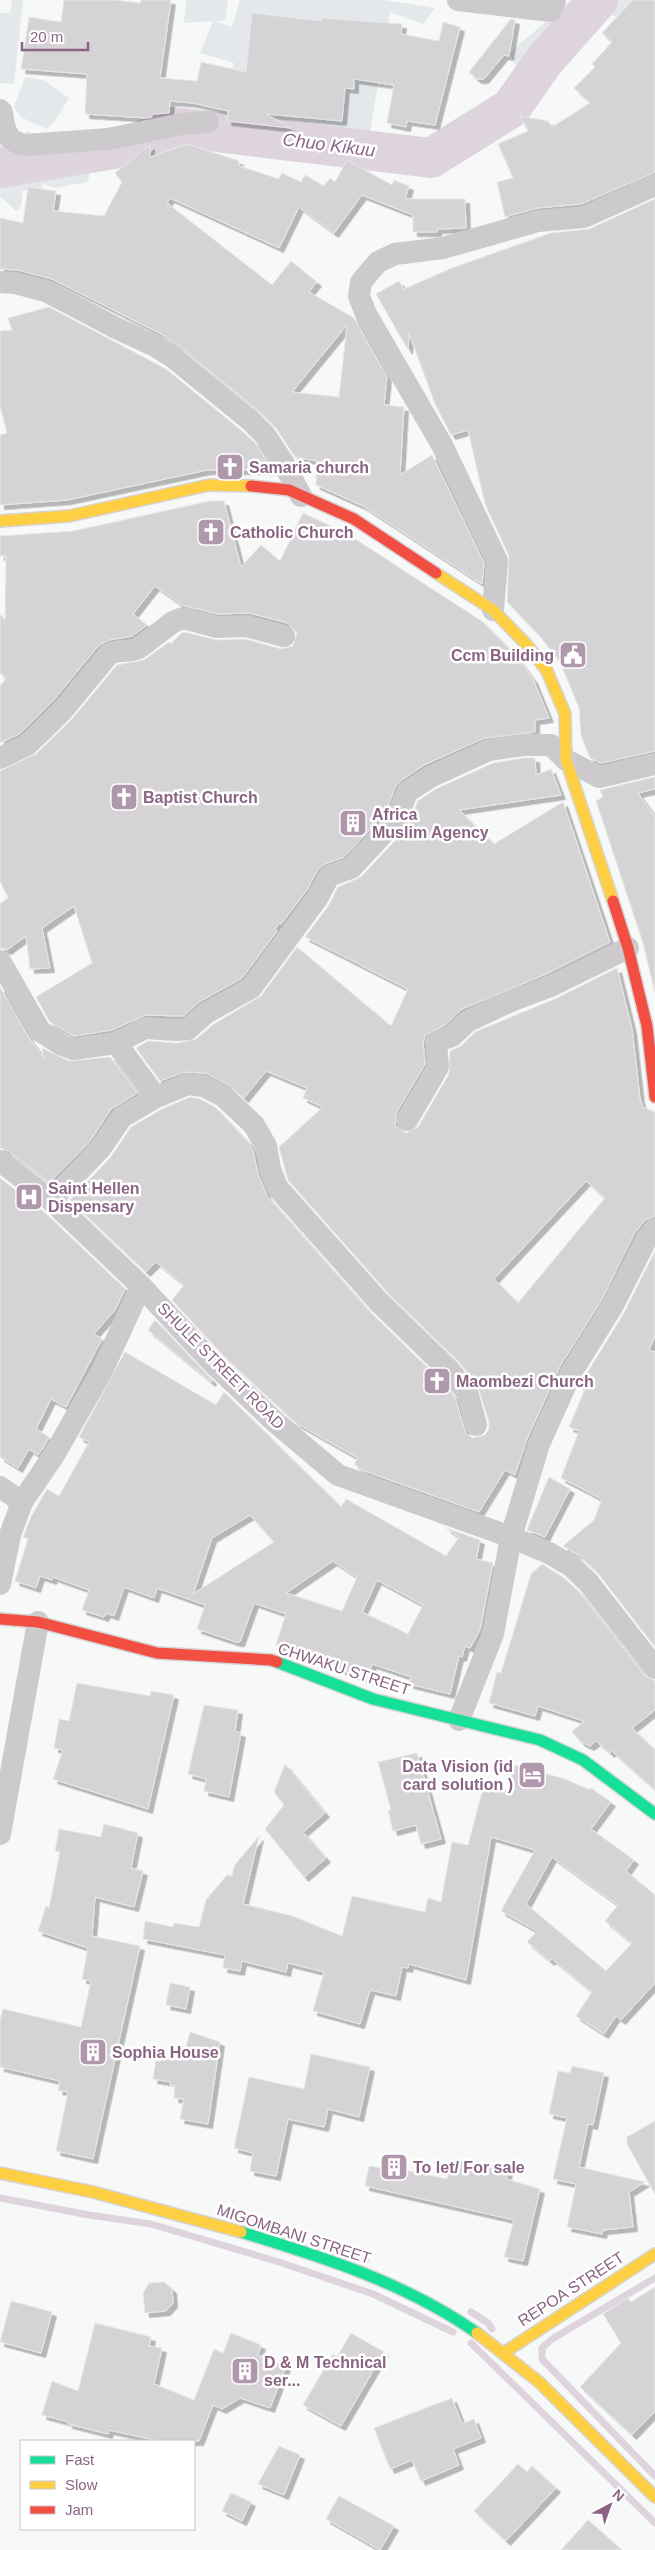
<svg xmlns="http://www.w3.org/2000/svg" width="655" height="2550" viewBox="0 0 655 2550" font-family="Helvetica,sans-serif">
<defs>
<filter id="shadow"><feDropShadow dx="4.5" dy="4.5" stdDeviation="0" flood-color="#0004"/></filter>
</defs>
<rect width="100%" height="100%" fill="#f7f8f8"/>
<g fill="#e4e8ea">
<path d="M12 0H23L14 84 0 83V13H10Z"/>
<path d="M186 0H228L225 20 216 21 232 27 240 0H385L435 8 423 24 390 12 367 150 214 128 234 63 200 53 213 21 184 23Z"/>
<path d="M614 0H655L645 36 611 14 546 89 528 91 506 123 469 129 517 68 509 53 570 1 609 13Z"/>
<path d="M25 77 43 80 69 98 54 122 46 129 21 117 14 107Z"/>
<path d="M28 131 47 138 105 136 106 151 92 158 88 182 54 188 44 184 38 193 23 190 21 206 16 211 0 196V143L10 146Z"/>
</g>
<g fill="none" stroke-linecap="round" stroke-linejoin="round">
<g stroke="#ded4de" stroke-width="7">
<path d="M0 2198 89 2215 151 2224 279 2262 373 2294 453 2332"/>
<path d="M329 2246 366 2260"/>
<path d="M655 2278 552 2339 542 2348V2359L655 2476"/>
<path d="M471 2312 488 2323 492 2329"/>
<path d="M471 2343 655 2523"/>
</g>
<path stroke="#ded4de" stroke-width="40" d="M0 168 126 147 175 127 431 158 511 108 544 61 598 0"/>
</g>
<g fill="#d5d3d5" stroke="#e6e8e8" fill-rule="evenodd" filter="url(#shadow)">
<path d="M64 0H115L140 3 141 0H171L160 78 197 81 201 62 246 72 252 13 321 21V18L402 24 401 34 439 41 443 22 460 27 435 125 407 121 406 127 387 123 394 85 354 79V89L345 88 342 121 266 114 291 128 227 121 228 111 193 103 170 101 169 113 152 114V117L147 118 85 114 87 74 21 69 29 17 61 22Z"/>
<path d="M633 0H655V172L581 204 537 208 505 217 497 182 513 178 498 144 528 131 520 116 548 121 552 127 590 103 574 88 595 67 592 64 612 42 602 33Z"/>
<path d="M511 19 515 20 509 56 504 55 484 79H477L469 72Z"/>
<path d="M187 144 239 161V166L279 179 282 173 301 182 305 175 324 186 330 178 335 182 347 160 392 185 394 180 409 186 405 199H465L466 228 437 229V232H413V215L362 195 334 233 299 207 279 248 170 198 167 203 272 285 291 261 317 282 309 292 354 318 387 377 384 405 404 407 400 475 432 455 484 563 482 584 363 506 316 485 317 461 295 457 276 428 260 412 181 347 161 334 52 279 18 270 0 269V218L23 223 28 187 56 191 53 211 104 216 122 182 115 173 150 145V157ZM347 325 339 397 292 392Z"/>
<path d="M655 199V751L601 763 590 758 581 735 579 708 560 662 538 634 507 602 509 556 485 504 468 430 451 435 435 404 409 333 408 350 376 294 399 281 404 289 452 268 551 233 589 229Z"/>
<path d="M49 307 166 369 242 431 255 443 273 470H207L67 500 0 505V435L7 433 0 406V331L12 330 8 318Z"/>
<path d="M210 501H224L241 567 261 545 280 561 303 513 346 533 483 622 515 655 533 679 549 718 535 720V732L484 738 424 765 400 781 395 787 386 812 344 857 325 864 318 869 307 890 281 924 279 923 275 929 277 931 242 978 199 1002 183 1016 145 1015 112 1030 74 1036 50 1022 36 997 92 963 74 906 42 928 50 968 30 969 26 936 7 950 0 948V904L8 898 0 881V771L36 754 72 719 117 665 144 660 169 642 171 644 180 634 184 632 217 640 245 639 281 649 293 646 297 633 288 623 249 613 218 614 182 605 155 586 133 614 147 625 132 636 109 640 99 645 52 702 19 734 0 743V686L7 678 0 673V614L5 620 6 556H0V536L73 531Z"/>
<path d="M524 758H535L536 775 551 769 561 795 459 810 494 844 563 802 610 942 546 974 462 1009 445 1025 425 1035 423 1043 425 1064 396 1113 395 1126 406 1133 418 1127 449 1074 450 1051 461 1046 475 1032 557 998 617 968 632 1029 640 1099 643 1107 655 1112V1216L645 1220 634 1234 601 1301 560 1366 527 1439 515 1475 505 1470 479 1512 362 1470 354 1464 358 1458 296 1423 223 1355 172 1300 184 1285 156 1262 146 1272 70 1200 110 1158 131 1127 162 1109 190 1097 200 1099 215 1107 248 1142 253 1151 258 1174 267 1196 369 1311 440 1380 455 1398 466 1434 473 1438 485 1435 489 1429V1422L477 1384 459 1362 388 1293 288 1180 279 1147 323 1107 303 1098 307 1088 266 1071 244 1098 229 1085 206 1073 184 1072 160 1081 136 1048 148 1041 177 1043 196 1039 214 1024 261 996 297 947 391 1026 408 989 305 937 329 905 338 887 361 877 407 828 418 801 436 789 493 763ZM586 1181 605 1198 518 1303 494 1279Z"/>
<path d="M655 777V789L638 793 655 817V993L643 943 596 801 603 797 600 790Z"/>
<path d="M0 987 29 1038 44 1059 42 1048 69 1061 110 1057 137 1093 111 1109 90 1141 50 1182 8 1151 0 1148Z"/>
<path d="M0 1178 42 1210 125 1289 115 1310 94 1334 102 1339 66 1407 51 1399 36 1429 49 1437 43 1448 38 1455 29 1449 18 1468 0 1457Z"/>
<path d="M655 1251V1336L649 1350 655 1352V1647L597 1572 580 1556 563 1546 594 1520 602 1499 561 1478 579 1431 569 1427 585 1389 579 1386 624 1313Z"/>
<path d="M155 1320 212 1380 211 1382 148 1330Z"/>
<path d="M125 1352 216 1405 224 1392 341 1507 346 1499 446 1556 459 1537 446 1528 480 1540 476 1559 493 1563 480 1630 470 1648 465 1646 462 1657 459 1656 450 1694 409 1684 411 1677 372 1664 367 1680 324 1663V1661L276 1645 286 1614 254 1603 240 1642H236L197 1629 205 1605 157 1588 154 1598 124 1587 114 1616 106 1613 104 1617 82 1610 89 1590 53 1577 52 1580 40 1576 36 1588 15 1581 28 1539 23 1537 31 1517 47 1489 59 1496 89 1442 79 1437ZM250 1515 274 1542 193 1594 212 1538ZM333 1561 357 1577 342 1611 286 1593ZM377 1580 423 1605 408 1634 362 1612Z"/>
<path d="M549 1477 570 1489 545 1537 527 1530Z"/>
<path d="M542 1564 563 1577 578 1591 645 1676 655 1681V1710L632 1728 655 1750V1790L612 1751 610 1753 596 1741 590 1746 581 1742 572 1732 584 1721 538 1706 535 1716 489 1703 497 1672 501 1673 531 1574Z"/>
<path d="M77 1683 150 1696 151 1691 174 1695 148 1809 53 1779 63 1750 54 1748 59 1719 69 1721Z"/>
<path d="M204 1705 238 1710 235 1731 241 1733 229 1797 204 1791 206 1779 188 1774Z"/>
<path d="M417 1753 441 1839 421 1844 416 1825 393 1831 388 1810H391L378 1762Z"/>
<path d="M285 1764 325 1813 303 1832 326 1858 304 1877 265 1829 284 1805 274 1792Z"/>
<path d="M515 1765 565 1779 590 1790 591 1788 611 1802 591 1829 634 1860 626 1871 655 1895V1983L621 2020 616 2016 604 2034 576 2016 592 1992 552 1959 550 1961 527 1942 537 1931 501 1911 535 1850 491 1837 466 1980 409 1964 408 1968 402 1967 396 1996 370 1990 360 2024 313 2011 324 1972 288 1963 286 1972 242 1961 240 1971 223 1968 225 1955 143 1939 145 1921 173 1927 174 1923 199 1927 206 1900 227 1875 232 1876 234 1866 259 1836 243 1904 292 1916 342 1936 352 1896 425 1912 428 1898 441 1902 452 1842 468 1845 484 1785 507 1791ZM552 1857 618 1905 605 1921 632 1943 606 1971 526 1904Z"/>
<path d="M104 1824 138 1833 131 1868 143 1871 134 1907 95 1897 92 1936 140 1946 93 2159 56 2151 68 2092 58 2090 60 2081 0 2067V2020L3 2009 81 2027 91 1981 82 1979 88 1948 38 1931 46 1906 49 1908 60 1852 55 1851 59 1829 101 1837Z"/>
<path d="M170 1983 190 1987 186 2009 166 2005Z"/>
<path d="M190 2032 220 2042 208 2124 180 2119 184 2099 174 2098 175 2086 170 2085 171 2082 153 2079 156 2060 160 2061V2055L183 2059Z"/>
<path d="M311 2054 370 2067 359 2117 328 2109 324 2127 288 2119 276 2176 250 2171 253 2153 234 2148 249 2077 304 2089Z"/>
<path d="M572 2066 604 2073 593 2125 588 2124 579 2167 645 2182 629 2192 633 2227 603 2230 602 2234 567 2227 576 2184 553 2179 567 2118 549 2114 558 2071 570 2073Z"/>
<path d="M655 2121V2194L627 2144V2137Z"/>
<path d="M452 2159 508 2171 506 2179 540 2189 523 2261 504 2257 514 2220 365 2186 369 2166 386 2169V2166L447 2179Z"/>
<path d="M164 2282 172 2289 173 2303 166 2311 145 2313 143 2293 149 2283Z"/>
<path d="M655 2287V2411L632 2435 580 2387 621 2343 603 2314 628 2298 631 2302Z"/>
<path d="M11 2301 52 2312 41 2353 0 2342Z"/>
<path d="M95 2323 151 2337 149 2346 162 2348 154 2384 194 2400 214 2349 223 2353 231 2333 261 2345 258 2355 286 2366 270 2408 240 2398 222 2409 213 2405 199 2441H159L109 2430 108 2434 68 2424 69 2422 42 2415 52 2381 78 2391Z"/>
<path d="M351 2333 384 2352 341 2426 303 2405 333 2354 337 2357Z"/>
<path d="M452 2398 462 2424 474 2419 481 2438 453 2449 459 2465 421 2481 412 2460 390 2469 374 2428Z"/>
<path d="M279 2446 300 2455 284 2495 258 2484Z"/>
<path d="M518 2464 527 2472 532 2466 556 2488 506 2541 474 2511Z"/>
<path d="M231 2493 251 2502 242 2521 222 2511Z"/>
<path d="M339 2496 394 2526 380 2550 326 2519Z"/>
<path d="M588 2520 622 2550H561Z"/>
</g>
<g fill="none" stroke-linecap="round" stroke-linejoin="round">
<defs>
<g id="fast">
<path d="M277 1662 373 1699 540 1740 583 1760 655 1814"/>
<path d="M241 2232C323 2257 406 2283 477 2333"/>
</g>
<g id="slow">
<path d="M0 521 69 516 209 485 251 486"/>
<path d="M436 573 493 610 527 645 547 671 565 714 566 760 613 901"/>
<path d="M0 2173 93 2192 241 2232"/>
<path d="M477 2333 539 2382 655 2497"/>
<path d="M505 2352 655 2254"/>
</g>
<g id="jam">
<path d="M251 486 289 490 354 519 436 573"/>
<path d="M613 901 628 948 647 1026 655 1097"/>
<path d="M0 1619 38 1622 157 1653 271 1660 277 1662"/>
</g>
</defs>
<use href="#fast" stroke="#d6d4d6" stroke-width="14"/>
<use href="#slow" stroke="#d6d4d6" stroke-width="14"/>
<use href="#jam" stroke="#d6d4d6" stroke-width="14"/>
<g stroke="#cdcacd" stroke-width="22">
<path d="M458 0 551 11 555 0"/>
<path d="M0 110 2 112C4 130 7 143 27 145L108 139 182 124 208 122"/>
<path d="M0 282 15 283 46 291 116 328 155 346 174 358 251 421 265 435 283 462 301 496"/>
<path d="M493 610 497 561 442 445 366 314 359 296 361 282 378 262 395 254 443 248 538 221 584 217 655 185"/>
<path d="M0 758 27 745 62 711 109 654C118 649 129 653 139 648L173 622 183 618 217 627 246 626 284 636"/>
<path d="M0 961 40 1031 62 1045 73 1049 116 1043 145 1028 176 1030 188 1029 206 1013 251 988 318 897 329 876 351 868 397 819 407 792 430 777 489 750 523 745H551L566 760 599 777 655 764"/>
<path d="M116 1043 156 1097"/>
<path d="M407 1120 438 1067 436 1042 452 1036 468 1021 511 1001 551 986 628 948"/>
<path d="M0 1161 51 1200 141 1286 214 1364 274 1421 338 1475 511 1537 549 1553 571 1566 588 1582 655 1668"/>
<path d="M51 1200 100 1149 122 1117 156 1097 188 1084 204 1086 223 1096 254 1125 266 1146 270 1169 277 1187 379 1302 450 1371 467 1392 476 1425"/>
<path d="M0 1487 22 1502"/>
<path d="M0 1584 10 1535 22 1502 54 1455 102 1371 141 1286"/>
<path d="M459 1720 493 1634 511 1537 539 1444 571 1373 612 1307 646 1240 655 1229"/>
<path d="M0 1834 38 1622"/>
</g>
<use href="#fast" stroke="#16e098" stroke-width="11"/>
<use href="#slow" stroke="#ffcf43" stroke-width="11"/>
<use href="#jam" stroke="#f24e42" stroke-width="11"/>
</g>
<defs>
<symbol id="church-square" viewBox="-11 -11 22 22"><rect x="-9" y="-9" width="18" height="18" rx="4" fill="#b098ac" stroke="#fff"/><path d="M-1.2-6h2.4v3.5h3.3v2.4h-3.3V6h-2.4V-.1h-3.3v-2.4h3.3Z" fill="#fff"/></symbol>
<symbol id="civic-square" viewBox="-11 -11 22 22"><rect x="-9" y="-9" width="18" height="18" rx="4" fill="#b098ac" stroke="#fff"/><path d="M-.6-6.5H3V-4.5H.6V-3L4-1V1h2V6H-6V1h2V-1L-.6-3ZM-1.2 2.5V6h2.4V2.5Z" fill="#fff"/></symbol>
<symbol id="building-square" viewBox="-11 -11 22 22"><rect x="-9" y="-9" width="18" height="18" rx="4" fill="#b098ac" stroke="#fff"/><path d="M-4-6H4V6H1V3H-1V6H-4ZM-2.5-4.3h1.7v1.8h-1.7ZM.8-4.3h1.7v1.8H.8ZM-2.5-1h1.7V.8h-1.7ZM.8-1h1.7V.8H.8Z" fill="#fff"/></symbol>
<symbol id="hospital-square" viewBox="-11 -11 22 22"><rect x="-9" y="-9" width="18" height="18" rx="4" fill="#b098ac" stroke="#fff"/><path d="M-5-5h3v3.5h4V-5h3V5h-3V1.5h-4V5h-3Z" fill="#fff"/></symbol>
<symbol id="hotel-square" viewBox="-11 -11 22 22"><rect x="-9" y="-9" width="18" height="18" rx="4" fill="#b098ac" stroke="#fff"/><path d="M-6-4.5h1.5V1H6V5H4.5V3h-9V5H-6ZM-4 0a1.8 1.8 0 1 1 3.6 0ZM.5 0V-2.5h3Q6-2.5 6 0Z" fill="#fff"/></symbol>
</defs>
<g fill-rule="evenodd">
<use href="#church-square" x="214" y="451" width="32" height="32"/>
<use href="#church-square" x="195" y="516" width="32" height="32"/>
<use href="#civic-square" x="557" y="639" width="32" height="32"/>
<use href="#church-square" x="108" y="781" width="32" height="32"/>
<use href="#building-square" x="337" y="807" width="32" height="32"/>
<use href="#hospital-square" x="13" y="1181" width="32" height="32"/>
<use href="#church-square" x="421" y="1365" width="32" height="32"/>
<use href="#hotel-square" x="516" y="1759" width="32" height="32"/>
<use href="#building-square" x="77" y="2036" width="32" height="32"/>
<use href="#building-square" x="378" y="2151" width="32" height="32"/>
<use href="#building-square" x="229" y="2355" width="32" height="32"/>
</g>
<g text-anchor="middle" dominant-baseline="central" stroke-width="5" stroke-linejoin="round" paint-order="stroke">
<g font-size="16" font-weight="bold" fill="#8a6583" stroke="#fff" text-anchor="start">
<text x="249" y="467">Samaria church</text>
<text x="230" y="532">Catholic Church</text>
<text x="554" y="655" text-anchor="end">Ccm Building</text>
<text x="143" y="797">Baptist Church</text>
<text x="372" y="814">Africa<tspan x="372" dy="18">Muslim Agency</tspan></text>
<text x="48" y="1188">Saint Hellen<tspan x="48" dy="18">Dispensary</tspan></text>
<text x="456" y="1381">Maombezi Church</text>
<text x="513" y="1766" text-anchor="end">Data Vision (id<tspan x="513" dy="18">card solution )</tspan></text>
<text x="112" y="2052">Sophia House</text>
<text x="413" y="2167">To let/ For sale</text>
<text x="264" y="2362">D &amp; M Technical<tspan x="264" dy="18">ser...</tspan></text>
</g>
<g font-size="16" fill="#8a6583" stroke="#fff">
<text transform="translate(221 1366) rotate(45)">SHULE STREET ROAD</text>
<text transform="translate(344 1669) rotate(18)">CHWAKU STREET</text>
<text transform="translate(294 2234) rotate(18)">MIGOMBANI STREET</text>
<text transform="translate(571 2289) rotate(-33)">REPOA STREET</text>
</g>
<g font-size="18" font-style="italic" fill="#8c668c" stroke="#fff">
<text transform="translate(329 145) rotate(7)">Chuo Kikuu</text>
</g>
</g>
<rect x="20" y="2440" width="175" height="90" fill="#ffffff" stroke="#d0c1cd"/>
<rect x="30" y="2456" width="25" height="8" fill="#16e098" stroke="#d0c1cd"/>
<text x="65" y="2465" font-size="15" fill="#8a6583">Fast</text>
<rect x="30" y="2481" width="25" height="8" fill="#ffcf43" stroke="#d0c1cd"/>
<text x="65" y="2490" font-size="15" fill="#8a6583">Slow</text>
<rect x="30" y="2506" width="25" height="8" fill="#f24e42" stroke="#d0c1cd"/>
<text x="65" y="2515" font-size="15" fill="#8a6583">Jam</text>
<g transform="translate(610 2505) rotate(41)" stroke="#ffffff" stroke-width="4" paint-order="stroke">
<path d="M0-4L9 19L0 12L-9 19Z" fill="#8a6583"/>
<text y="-8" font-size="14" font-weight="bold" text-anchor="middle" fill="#8a6583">N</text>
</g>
<path d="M22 42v8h66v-8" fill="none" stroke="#8a6583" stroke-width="2.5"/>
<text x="30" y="42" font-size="15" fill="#8a6583" stroke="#ffffff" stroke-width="4" paint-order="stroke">20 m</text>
</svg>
